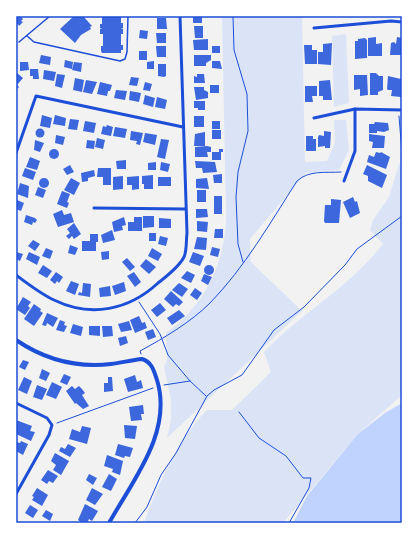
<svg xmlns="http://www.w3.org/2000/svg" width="418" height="539" viewBox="0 0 418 539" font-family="'PT Sans Narrow',sans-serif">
<rect width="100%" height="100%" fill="#f2f2f2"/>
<g fill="#dbe4f7">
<path d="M222 16H302L305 162 327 161 335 143 334 120H346L349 150 339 170 306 173 250 239 251 262 302 311 167 438 171 420V400L164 367 167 359 166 333C195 312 214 284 222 249 229 223 225 194 225 168 224 117 223 67 222 16Z"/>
<path d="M346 34 349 103 334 107 332 36Z"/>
<path d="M402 163V395L358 434 283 523H144C156 488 180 436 207 410H232L271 372 264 352C301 313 350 287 383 244L370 230 373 220 389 197 399 164Z"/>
</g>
<path fill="#bfd3fe" d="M402 403V523H293L307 496 358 434 385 413Z"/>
<g fill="#3d67dc">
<path d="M16 16H20L23 19 21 21 23 22 19 26 18 24 16 26Z"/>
<path d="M74 16H83L92 26 90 27 91 29 81 35 75 43 60 29Z"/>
<path d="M102 16H121V23H123V28L121 29H123V34H121V45H123V50H121V53H102L101 51V46H103V34H100V29H102L100 28V24H102Z"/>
<rect x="193" y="16" width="9" height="7"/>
<path d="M157 18H166L167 29H157Z"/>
<path d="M194 26H203V38H195Z"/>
<path d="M140 30 148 31 147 39 139 38Z"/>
<path d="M156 33H166V43H157Z"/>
<path d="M376 37V44L382 43V56H368V38Z"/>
<path d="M397 37 402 38V55H390L391 43 394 42 396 44Z"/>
<path d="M365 38 367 40V58L355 59V41H358V39Z"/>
<path d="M208 39V50H194L193 40Z"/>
<path d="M332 43 331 65 318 64V52H323V44Z"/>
<path d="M304 45H312V50H317V64H305Z"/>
<path d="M156 46H166V57H157Z"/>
<rect x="212" y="46" width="8" height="7"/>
<rect x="139" y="51" width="8" height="9"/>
<path d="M41 55 51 57 50 65 39 63Z"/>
<path d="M194 55H211V60L206 63V66H194Z"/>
<path d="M65 60 73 62 72 69 64 67Z"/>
<path d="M154 61V69H147V62Z"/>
<path d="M212 61H220L222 69 212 68Z"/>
<path d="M20 62H28L29 70 20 71Z"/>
<path d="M74 62 82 63 81 72 72 70Z"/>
<path d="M158 64H166V76L164 77 158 76Z"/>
<path d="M30 69H38L39 79H33V76H30Z"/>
<path d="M44 70 56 72 54 81 43 79Z"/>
<path d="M17 73 23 78 17 85 19 87 16 90Z"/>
<path d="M370 73H376L379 76H383V90L378 92V95H370Z"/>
<path d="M57 74 65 75 62 88 55 86Z"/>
<path d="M197 74H204L205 83H194V76L197 77Z"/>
<path d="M354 75H367L368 95 360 96V89L354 90Z"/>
<path d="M388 76 401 79V97L391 96 392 90H388L387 89Z"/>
<path d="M131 77 139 78 137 86 129 85Z"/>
<path d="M75 78 84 80 82 92 73 90Z"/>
<path d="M86 80 97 82 92 94 83 92Z"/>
<path d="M330 80 332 100H323V96H319V81Z"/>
<path d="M100 82 112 85 110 91H108L107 96 97 94Z"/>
<path d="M145 82 152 84 150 91 143 90Z"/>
<rect x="210" y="85" width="9" height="8"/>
<path d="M305 86H317V96H312L313 102H305Z"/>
<path d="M194 87H204V90L208 92V98L196 100Z"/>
<path d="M116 90 127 91 125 100 114 98Z"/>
<path d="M130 91 141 93 139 102 129 100Z"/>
<path d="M145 95 155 98 153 107 143 104Z"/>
<path d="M157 97 167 100 165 109 155 107Z"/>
<path d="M194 101H205V110H198V108H194Z"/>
<path d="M42 115 52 118 50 128 40 126Z"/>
<path d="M55 115 66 118 65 126 53 124Z"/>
<rect x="194" y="116" width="10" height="11"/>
<path d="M70 119 79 120 77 130 68 129Z"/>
<path d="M85 121 96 123 94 133 83 131Z"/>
<rect x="212" y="121" width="8" height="8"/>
<path d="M375 122 388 123 389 130 384 132 377 131V133H369V124H374Z"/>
<path d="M107 125 113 127 111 136 101 134 103 126 106 127Z"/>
<path d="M115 127 127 129 125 138 113 136Z"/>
<circle cx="40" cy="133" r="4.5"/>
<rect x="212" y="130" width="9" height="9"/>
<path d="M131 131 143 133 140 145 136 144 137 141 130 140Z"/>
<path d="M324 131 331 132 330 148H325V146L318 147V137L319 135 324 136Z"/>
<path d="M205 132V146H194L195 134Z"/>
<path d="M145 133 157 135 155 145 143 142Z"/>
<path d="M369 134 385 136 384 148H372L373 142 369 141Z"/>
<path d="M56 135 65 137 63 145 55 143Z"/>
<path d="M306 136H313V139H316V151H306Z"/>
<path d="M97 138 105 140 103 149 95 147Z"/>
<path d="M161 139 169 140 165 159 157 157Z"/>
<path d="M35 140 44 143 40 152 34 150Z"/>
<path d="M87 140 95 141 94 149 86 148Z"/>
<path d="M207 146 211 147V152H207L208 157H195V147Z"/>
<path d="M219 149H223V152H221V160H212V152H219Z"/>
<circle cx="54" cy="154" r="5"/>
<path d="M376 152 380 153 381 152 390 157 386 169 367 162 369 155 374 157Z"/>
<path d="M30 157 40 161 37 170 26 167Z"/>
<path d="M126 160V169H117L116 161Z"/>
<path d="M195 161 215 162 217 172 203 173 202 168H196Z"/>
<path d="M156 162V170H148V163Z"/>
<path d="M161 162 170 164 168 172 160 170Z"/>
<path d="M70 165 74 172 67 175 63 169Z"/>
<path d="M367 165 387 175 382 188 368 181V176L363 174Z"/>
<path d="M25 168 36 172 33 180 22 176Z"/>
<path d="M98 168H111V185H103V177H97Z"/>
<path d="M94 170 95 176 88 178V181L82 182 81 173Z"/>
<path d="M222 174V183H214L213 175Z"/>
<path d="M153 175V189H144V184H142V176Z"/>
<path d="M123 176V189L113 190V177Z"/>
<path d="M139 176V189L132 190V185H127V177Z"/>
<rect x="158" y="177" width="13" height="9"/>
<circle cx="44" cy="183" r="5"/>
<path d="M71 178 80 183 74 195 64 190Z"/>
<path d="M207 178 209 189 196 188V179Z"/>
<path d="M20 183 29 186 28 198 17 194Z"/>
<path d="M38 187 46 190 43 198 35 195Z"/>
<rect x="197" y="190" width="9" height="12"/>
<path d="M62 191 70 194 67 202 69 203 67 208 57 204Z"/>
<rect x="214" y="196" width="8" height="18"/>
<path d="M353 197 355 202 357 201 360 213 350 218 343 202Z"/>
<path d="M331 199 341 200 339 223H325L324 221 325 205H331Z"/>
<path d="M17 200 24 203 21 211 16 209Z"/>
<path d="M196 209H207L208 217 196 218Z"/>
<path d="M62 210 64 215 71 213 74 222 58 227 53 214Z"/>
<path d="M26 215 35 218 37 220 35 223 33 222 32 225 24 222Z"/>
<path d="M143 216H154V227L143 228Z"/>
<path d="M124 217 126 225 122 226 123 230 114 232 112 222Z"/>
<path d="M134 217H142V231H128V222H134Z"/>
<path d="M159 218 171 219V228H159Z"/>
<path d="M197 221 208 222 207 232 197 231Z"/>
<path d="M74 223 81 234 74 239 72 236 69 239 66 236 70 233 67 229Z"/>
<path d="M215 229H223V238H214Z"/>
<path d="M112 230 115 240 103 243 101 235Z"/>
<rect x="149" y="233" width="7" height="8"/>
<path d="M90 234H98V242H96V251H82V241H90Z"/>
<path d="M160 236 168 238 166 246 158 244Z"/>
<path d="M197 237 207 238 206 250 194 249Z"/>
<path d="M33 240 40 244 35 251 28 246Z"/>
<path d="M70 245 78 248 75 255 68 253Z"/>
<path d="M212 247 220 249 218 257 210 255Z"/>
<path d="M46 248 53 251 50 259 42 256Z"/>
<path d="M152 248 162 254 158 261 148 256Z"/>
<path d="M109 251V259L102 260 101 252Z"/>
<path d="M16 252 23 254 20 261 16 259Z"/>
<path d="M29 252 40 257 37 265 26 259Z"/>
<path d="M193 252 204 256 200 266 189 262Z"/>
<path d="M127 258 135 267 130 271 122 262Z"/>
<path d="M146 259 156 267 149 274 140 266Z"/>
<path d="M43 265 52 271 47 278 38 273Z"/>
<circle cx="209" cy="270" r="5"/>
<path d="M187 271 195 275 191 283 181 278Z"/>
<path d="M56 272 63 277 59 283 57 281 55 284 50 280Z"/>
<path d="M134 272 141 282 135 287 127 276Z"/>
<path d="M204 274 212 277 208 285 201 281Z"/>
<path d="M71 281 79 284 75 295 66 291Z"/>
<path d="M124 282 126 291 115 295 112 286Z"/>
<path d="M83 283 91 284 90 297 78 295 79 292 82 293Z"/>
<path d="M179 283 188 289 182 297 172 290Z"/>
<path d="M110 286 111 296 100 297 99 288Z"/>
<path d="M195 288 202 293 197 300 190 295Z"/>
<path d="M171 291 183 302 179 306 176 304 173 307 164 299Z"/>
<path d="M23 297 31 302 28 306 30 308 25 315 16 309Z"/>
<path d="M160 303 166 310 157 317 151 310Z"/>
<path d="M34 304 41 309 40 311 43 313 34 326 24 319Z"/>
<path d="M179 310 185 316 172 325 167 318Z"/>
<path d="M47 313 58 318 53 327 47 323 46 326 42 325Z"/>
<path d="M139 316 142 323 145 322 147 328 135 333 130 320Z"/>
<path d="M60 320 65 322 64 325 67 326 64 332 56 330Z"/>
<path d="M129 321 132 330 121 332 118 324Z"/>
<path d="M73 324 83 327 81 336 70 333Z"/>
<path d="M89 326H100V336L89 335Z"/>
<path d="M102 326H112L113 336 103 337Z"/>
<path d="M153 329 156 337 148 340 145 332Z"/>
<path d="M126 336 128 343 120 346 118 338Z"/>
<path d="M23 360 29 362 25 370 19 367Z"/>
<path d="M42 369 50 373 46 381 39 378Z"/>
<path d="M64 374 71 377 67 385 60 382Z"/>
<path d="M135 375 137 382 141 380 143 388 128 392 124 379Z"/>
<path d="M24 377 32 381 27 394 18 390Z"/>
<path d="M108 377H112L113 391 104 392V383H108Z"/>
<path d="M52 382 62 387 56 399 46 395Z"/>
<path d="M37 385 47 389 42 400 33 397Z"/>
<path d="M72 386 75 389 79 386 82 389 85 393 82 395 89 406 83 409 76 403 75 404 66 391Z"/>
<path d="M143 405 144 414H141L142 420 131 421 129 407Z"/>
<path d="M16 420 32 426 30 431 35 432 31 441 16 434Z"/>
<path d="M124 425 137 426 135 439 125 438Z"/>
<path d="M82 426 91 428 87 444 69 439 72 429 80 432Z"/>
<path d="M21 441 28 444 23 455 16 451V442L20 443Z"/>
<path d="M68 444 76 448 70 457 59 451 61 447 65 449Z"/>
<path d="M118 444 133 448 130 457 125 456 124 458 115 455Z"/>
<path d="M55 453 69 461 61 475 53 470 56 465 51 461Z"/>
<path d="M107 455 123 461 120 475 112 472 113 469 104 466Z"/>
<path d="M48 470 58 476 53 483 49 481 47 484 41 480Z"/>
<path d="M89 474 97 478 93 485 86 480Z"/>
<path d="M109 474 117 479 111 491 102 487Z"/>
<path d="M37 488 48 495 42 506 32 500 34 497 32 496Z"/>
<path d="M92 488 103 494 95 505 86 500Z"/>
<path d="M85 504 98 511 92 521 89 519 87 523H82L78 520Z"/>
<path d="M30 505 38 510 33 518 25 513Z"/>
<path d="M46 510 53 514 50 521 42 516Z"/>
</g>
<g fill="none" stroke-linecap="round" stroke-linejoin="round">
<g stroke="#1d4ed8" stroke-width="1">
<path d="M233 16 234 50 247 94 248 131 238 172 236 197 238 244 243 262"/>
<path d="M399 116 402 153"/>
<path d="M139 302 160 334 168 355 190 381 206 396"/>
<path d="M141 354 140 351C164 338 191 322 210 303 245 267 270 223 297 181 309 170 325 173 341 172"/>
<path d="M164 385 190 381"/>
<path d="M239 412 259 438 286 456 303 478H311L309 488 289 523"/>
<path d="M57 423 153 388"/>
<path d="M135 523 147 507 161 475 176 453 207 396 214 390 242 375 274 330 304 307 345 265 357 249 402 216"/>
</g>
<g stroke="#1d4ed8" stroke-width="1.5">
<path d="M27 36 34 42 120 61 125 59 127 52 128 16"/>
<path d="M19 42 50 16"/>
</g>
<g stroke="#1d4ed8" stroke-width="3">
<path d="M314 28 391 21 402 22"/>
<path d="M314 118 355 109 402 110"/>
<path d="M16 153 36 96 183 127"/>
<path d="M344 181 355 151V109"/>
<path d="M94 208 185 209"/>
<path d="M16 275C28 284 41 294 54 300 91 318 129 310 158 283 167 276 179 267 184 257 187 251 186 240 187 233L180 16"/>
<path d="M16 403 47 418 52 425 49 435 16 494"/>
</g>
<path stroke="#1d4ed8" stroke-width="4" d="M16 340C44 359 77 368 111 364 121 363 131 360 142 359 152 362 154 371 157 380 173 432 133 480 109 523"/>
</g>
<rect width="418" height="539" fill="none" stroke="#ffffff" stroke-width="34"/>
<rect x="17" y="17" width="384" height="505" fill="none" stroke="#1d4ed8" stroke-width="1.5"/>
</svg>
